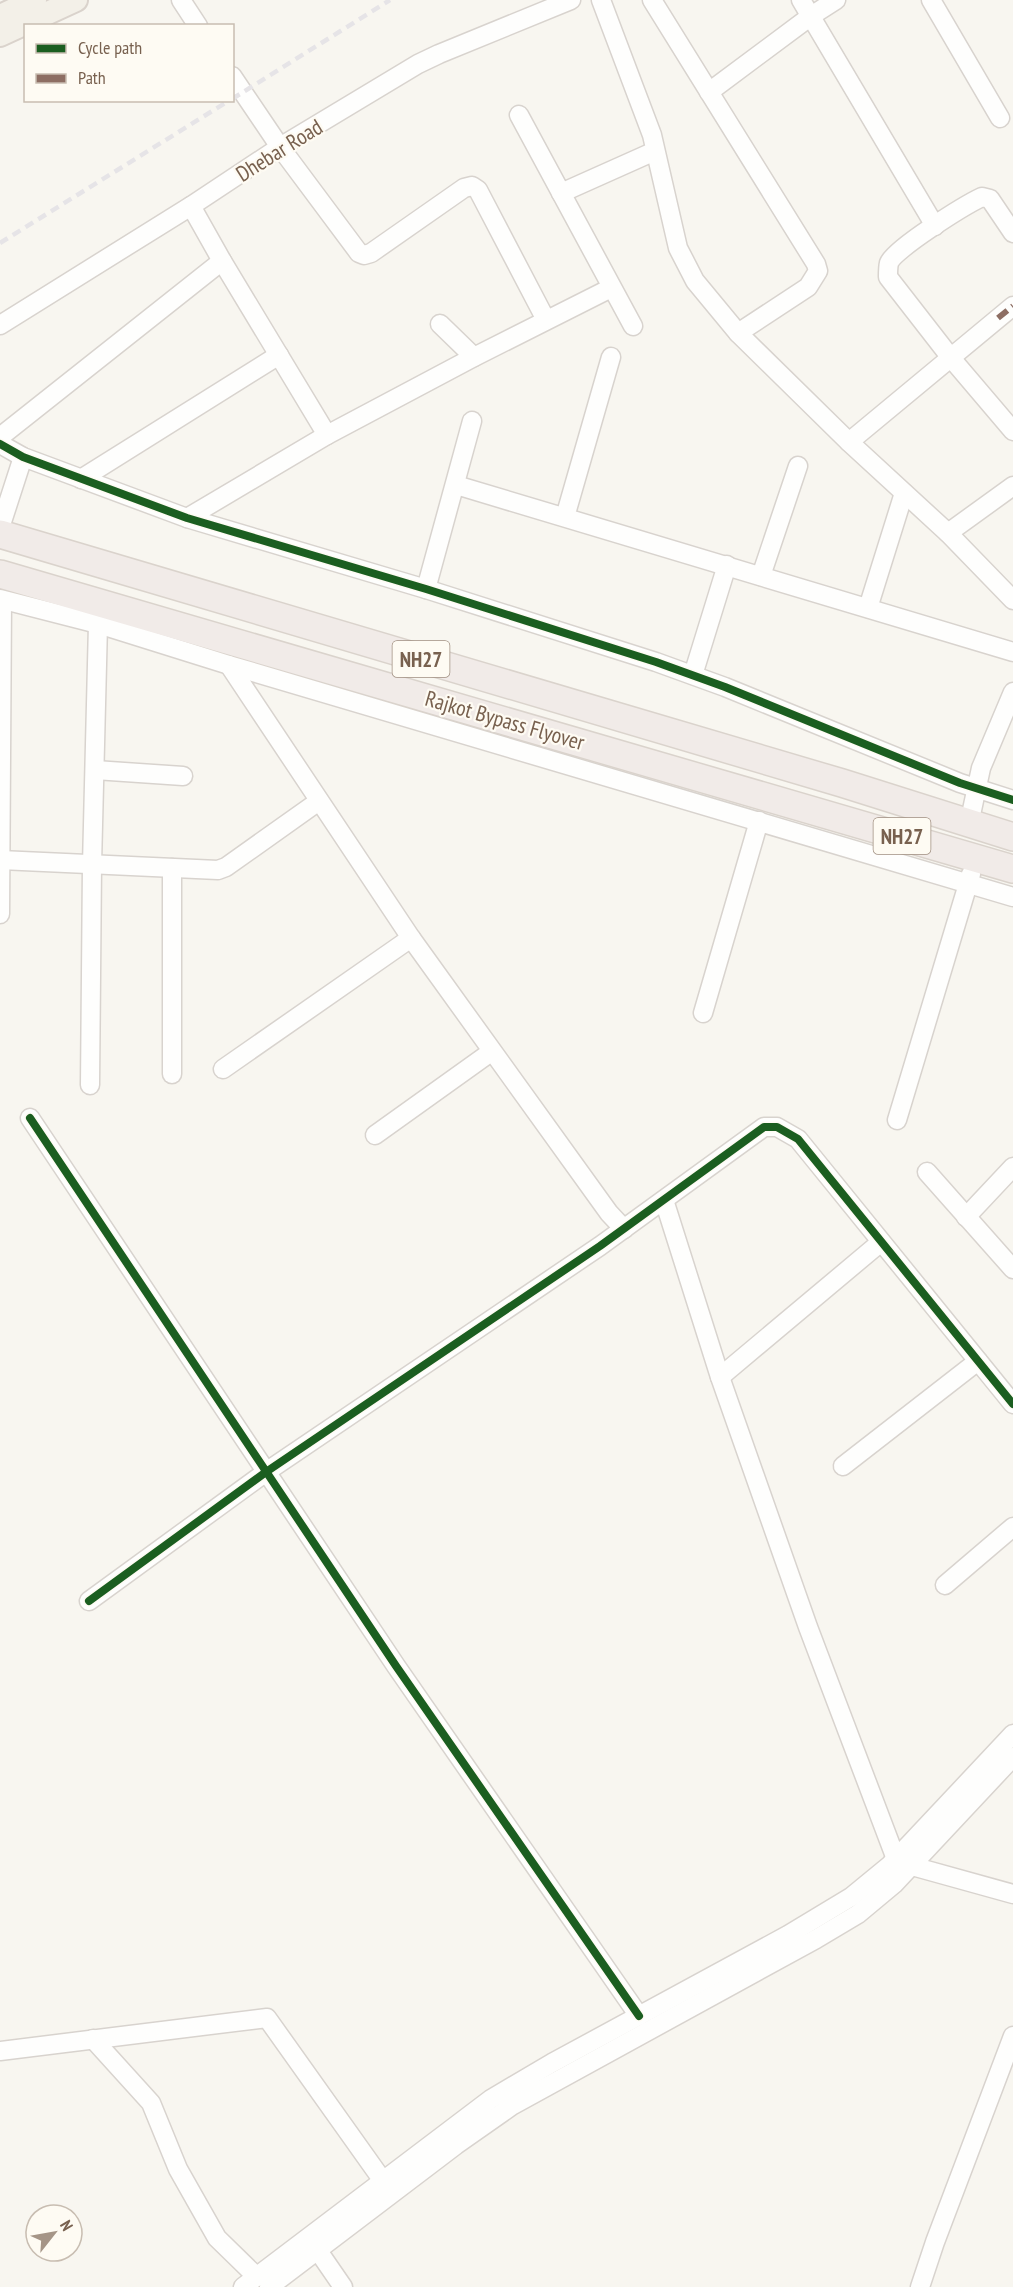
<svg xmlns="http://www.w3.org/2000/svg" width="1013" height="2287" viewBox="0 0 1013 2287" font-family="'PT Sans Narrow',sans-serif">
<rect width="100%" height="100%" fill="#f8f6f0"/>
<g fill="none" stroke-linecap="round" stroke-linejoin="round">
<defs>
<g id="minor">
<path d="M181 0 198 26"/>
<path d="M601 0 652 135 678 248 695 281 738 333 849 442 948 533 1013 600"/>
<path d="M652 0 816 264 818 271 808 287 738 333"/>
<path d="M801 0 935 226"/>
<path d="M931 0 1000 118"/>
<path d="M232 76 280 147 359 253 364 255 371 253 464 188 472 186 478 190 546 320"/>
<path d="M709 92 811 16 836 0"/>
<path d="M519 115 633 326"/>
<path d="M561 193 655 151"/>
<path d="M191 206 222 261 327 435"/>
<path d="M1013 233 990 199 982 197C965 205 894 249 889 263 888 267 888 273 888 277L951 358 1013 431"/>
<path d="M440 324 474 357"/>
<path d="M0 325 191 206 280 147 418 64 439 54 571 0"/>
<path d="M0 437 222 261"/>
<path d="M849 442 1013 306"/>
<path d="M0 444 23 457 187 518 426 589 656 662 725 687 960 783 1013 800"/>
<path d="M81 479 279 355"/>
<path d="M456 485 1013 652"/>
<path d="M565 517 611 357"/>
<path d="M187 518 327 435 474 357 611 288"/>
<path d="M0 528 23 457"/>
<path d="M948 533 1013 486"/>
<path d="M761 576 798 466"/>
<path d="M426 589 472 421"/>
<path d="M0 599 98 624 229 665 1013 897"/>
<path d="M868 608 904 493"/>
<path d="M229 665 411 938 609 1213 624 1229"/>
<path d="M693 675 727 565"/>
<path d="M95 770 183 776"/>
<path d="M969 824 981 768 1013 692"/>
<path d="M0 860 218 870 226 867 319 801"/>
<path d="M172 868V1074"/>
<path d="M0 914 2 600"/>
<path d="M703 1013 759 821"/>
<path d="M223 1069 411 938"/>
<path d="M90 1085 92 865 98 624"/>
<path d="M30 1118 396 1666 639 2016"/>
<path d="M897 1120 971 874"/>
<path d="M375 1135 491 1052"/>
<path d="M927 1172 1013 1269"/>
<path d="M664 1200 720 1377 808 1627 896 1859"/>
<path d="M966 1217 1013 1167"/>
<path d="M720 1377 881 1242"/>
<path d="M843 1466 978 1361"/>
<path d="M945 1585 1013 1527"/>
<path d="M89 1601 266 1472 600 1246 764 1127H777L798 1139 1013 1404"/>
<path d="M912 1866 1013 1894"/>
<path d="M93 2039 151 2103 178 2169 217 2238 257 2277"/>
<path d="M0 2051 267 2018 383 2181"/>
<path d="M312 2242 343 2287"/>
<path d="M243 2287 491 2099 552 2063 788 1935 851 1897 890 1865 1013 1734"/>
<path d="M269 2287 456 2145 513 2105 816 1939 858 1914 894 1884 1013 1757"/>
<path d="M920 2287 935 2242 1013 2036"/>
</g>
<g id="major">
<path d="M0 16 35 0"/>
<path d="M0 35 76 0"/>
</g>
<g id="highway">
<path d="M0 534 842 783 1013 837"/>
<path d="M0 574 1013 869"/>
</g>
</defs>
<use href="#minor" stroke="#d8d3ce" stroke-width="21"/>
<use href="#major" stroke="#dad3cc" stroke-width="26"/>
<use href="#highway" stroke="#dad3cc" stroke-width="30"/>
<use href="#minor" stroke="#fefefd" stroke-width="18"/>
<use href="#major" stroke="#f3f0e8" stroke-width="22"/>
<use href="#highway" stroke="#f1ebe8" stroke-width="27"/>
<g stroke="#e6e4e7" stroke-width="4.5" stroke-dasharray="9 6" stroke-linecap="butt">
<path d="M232 99 390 0"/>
<path d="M0 243 230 100"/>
</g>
<path stroke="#8d6e63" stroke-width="6" stroke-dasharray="12 6" stroke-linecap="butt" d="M998 318 1013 306"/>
<defs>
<g id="cycleway">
<path d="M0 444 23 457 187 518 426 589 656 662 725 687 960 783 1013 800"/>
<path d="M30 1118 396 1666 639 2016"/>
<path d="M89 1601 266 1472 600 1246 764 1127H777L798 1139 1013 1404"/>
</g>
</defs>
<use href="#cycleway" stroke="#fefbf3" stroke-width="11"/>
<use href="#cycleway" stroke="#1b5e20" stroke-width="8"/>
</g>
<g text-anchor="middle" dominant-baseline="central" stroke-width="4.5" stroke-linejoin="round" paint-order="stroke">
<g fill="#fefbf3" stroke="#a08f80" stroke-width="1.5">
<rect x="392.5" y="641" width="57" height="36" rx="4.5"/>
<rect x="873.5" y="818" width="57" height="36" rx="4.5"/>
</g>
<g font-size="21" font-weight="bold" fill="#78614f">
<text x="421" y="659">NH27</text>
<text x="902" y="836">NH27</text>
</g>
<g font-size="22" fill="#78614f" stroke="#fefbf3">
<text transform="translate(279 150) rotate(-32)">Dhebar Road</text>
<text transform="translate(505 720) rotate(16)">Rajkot Bypass Flyover</text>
</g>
</g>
<rect x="24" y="24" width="210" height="78" fill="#fefbf3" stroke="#c8bdb1" stroke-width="1.5"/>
<rect x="36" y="44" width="30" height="9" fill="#1b5e20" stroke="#c8bdb1" stroke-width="1.5"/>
<text x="78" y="54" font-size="18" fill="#78614f">Cycle path</text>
<rect x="36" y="74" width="30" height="9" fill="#8d6e63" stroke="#c8bdb1" stroke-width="1.5"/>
<text x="78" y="84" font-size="18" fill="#78614f">Path</text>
<g transform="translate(54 2233) rotate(59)"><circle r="28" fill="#fefbf3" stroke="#c8bdb1" stroke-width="1.5"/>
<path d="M0-4.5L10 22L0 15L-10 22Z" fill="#a59587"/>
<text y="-9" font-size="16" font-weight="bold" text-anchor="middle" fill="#78614f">N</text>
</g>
</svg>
